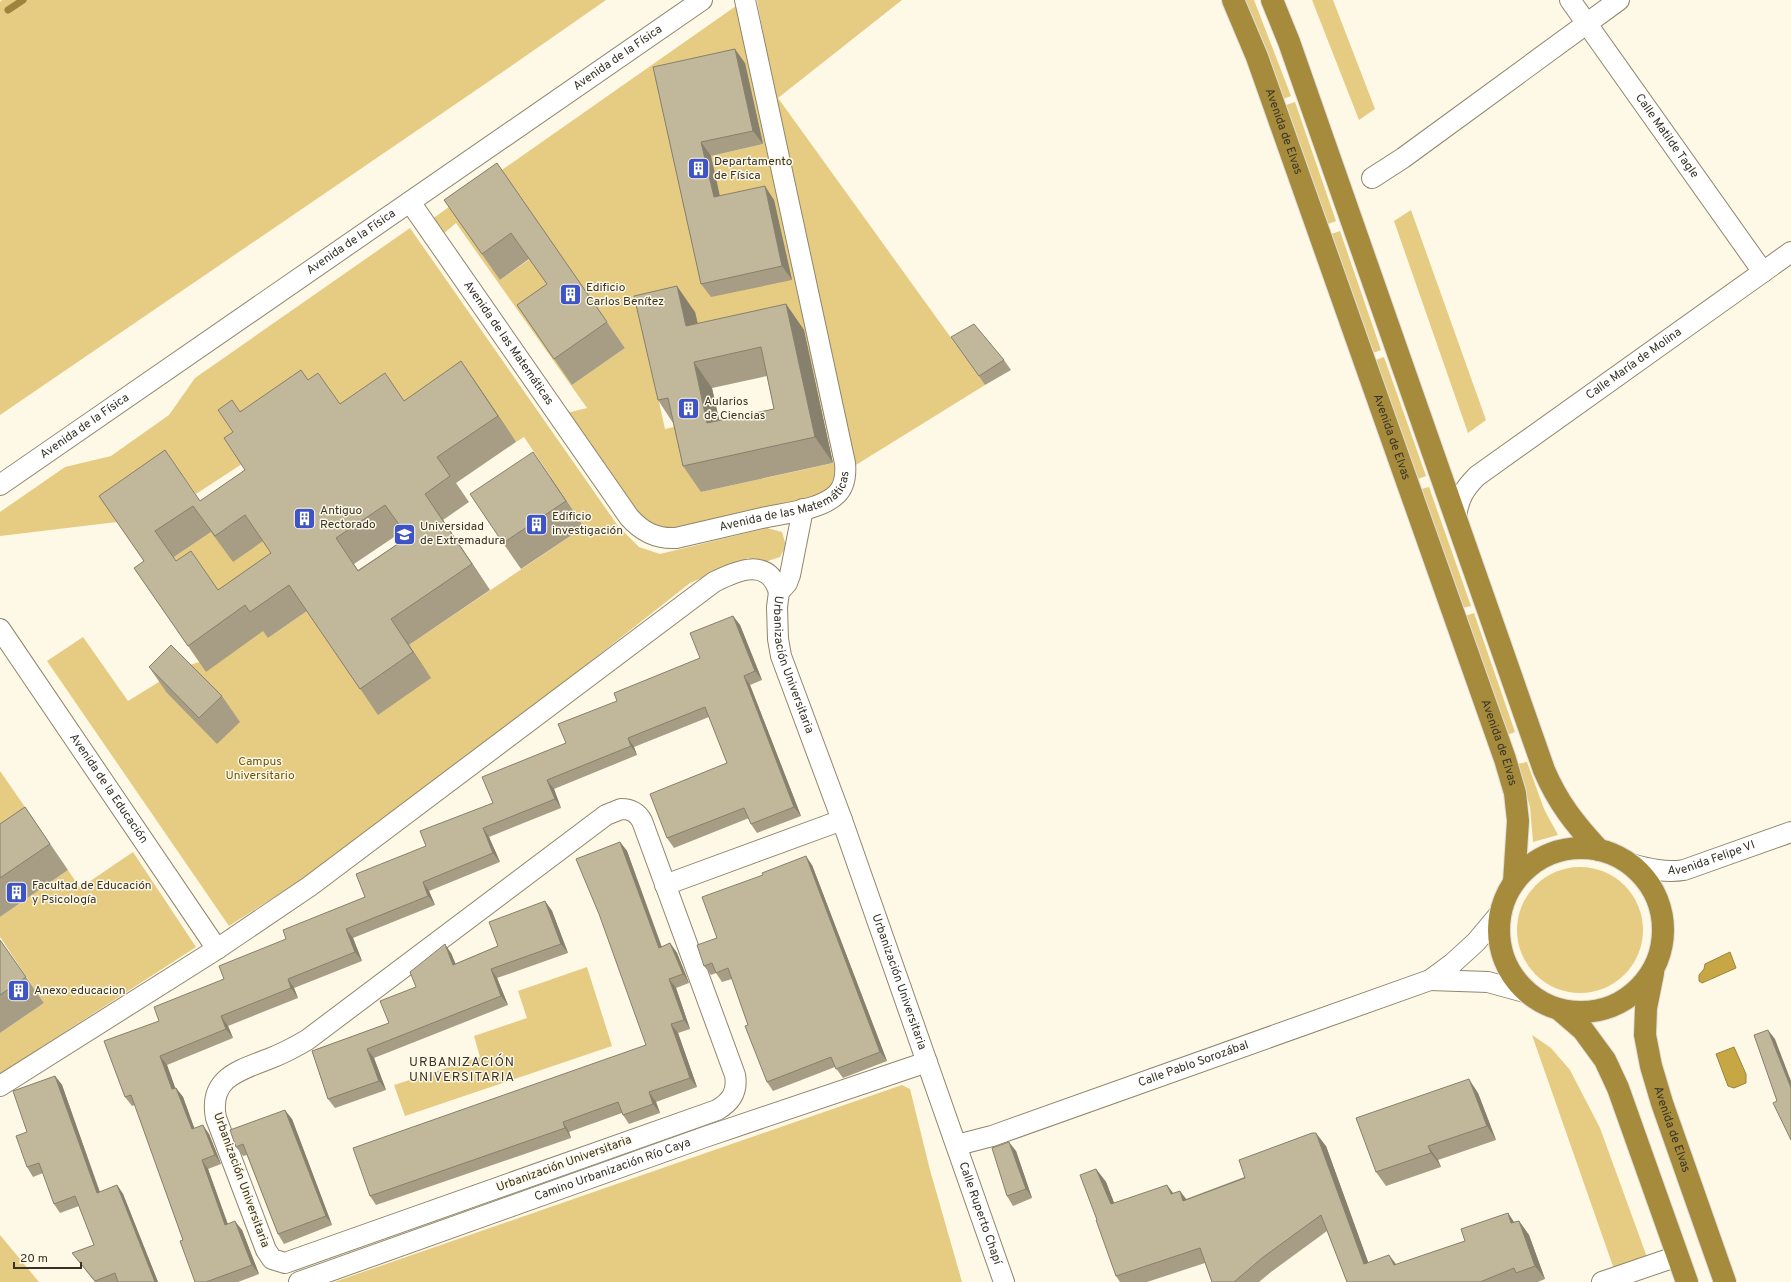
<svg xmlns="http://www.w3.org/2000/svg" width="1791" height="1282" viewBox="0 0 1791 1282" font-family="Overpass,sans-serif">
<rect width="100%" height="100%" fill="#fef8e6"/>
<g fill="#e6cb82" fill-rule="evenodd">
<path d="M2 0H606L504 71 0 415V2Z"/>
<path d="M757 0H902L778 98 985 385 851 468 775 100Z"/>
<path d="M1245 0H1254L1291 96 1283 99 1263 41Z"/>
<path d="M1312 0H1333L1375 109 1359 120Z"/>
<path d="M736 6 836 467 835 481 821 495 669 532 644 521 567 413 587 408 456 223 442 235 432 219ZM663 80 763 144 711 156 723 211ZM515 190 625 348 572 385 565 310 530 259 500 280ZM804 330 834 463 701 492 686 424 665 429 651 366Z"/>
<path d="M1295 102 1336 221 1328 224 1286 105Z"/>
<path d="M1411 210 1486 420 1468 433 1394 221Z"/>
<path d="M410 228 618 526 639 547 660 554 767 528 782 532 786 546 780 557 765 562 748 558 690 583 496 736 306 877 229 926 47 661 83 637 128 701 183 667 199 662 195 587 174 557 211 532 263 541 289 579 268 638 307 611 409 645 584 527 524 437 516 442 251 458 196 494 183 476 117 522 0 536V512L65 467 111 456 169 415 195 378Z"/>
<path d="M1340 231 1381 350 1373 353 1331 234Z"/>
<path d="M1384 357 1426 476 1418 479 1376 360Z"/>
<path d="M1429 487 1471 606 1462 608 1421 489Z"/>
<path d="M1474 613 1515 732 1507 735 1465 616Z"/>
<path d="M1527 762 1544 809 1558 835 1533 842 1530 807 1517 764Z"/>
<path d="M0 771 43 833 0 863Z"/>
<path d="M133 852 196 947 0 1074V1033L44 1003 0 937V917L68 870 80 888Z"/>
<circle cx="1580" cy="930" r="63"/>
<path d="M587 967 612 1046 405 1116 394 1085 480 1057 474 1036 527 1018 518 991Z"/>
<path d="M1532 1035 1551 1048 1570 1070 1600 1128 1648 1260 1615 1272Z"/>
<path d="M902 1085 910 1089 930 1170 962 1282H334Z"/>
<path d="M0 1235 39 1282H0Z"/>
</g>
<g fill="#c7a644" stroke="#9c843c">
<path d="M1730 952 1736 968 1702 983 1699 981V975L1704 969 1705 964Z"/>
<path d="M1734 1047 1746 1074V1083L1734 1088 1728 1086 1716 1054Z"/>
</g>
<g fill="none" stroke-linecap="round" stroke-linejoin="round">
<path stroke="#9c843c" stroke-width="7" d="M8 10 23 0"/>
<defs>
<g id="street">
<path id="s1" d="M1570 0 1763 272"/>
<path d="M1372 178 1403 158 1619 0"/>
<path id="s2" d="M410 202 629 517C642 532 656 539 676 538 705 531 733 525 762 518 784 513 821 510 837 494 845 486 846 474 845 463L745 0"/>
<path id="s3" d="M0 485 702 0"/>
<path id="s4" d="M803 509 790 575 787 583 779 592 777 607 778 639 781 656 842 820 1004 1282"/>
<path id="s5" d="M1456 516C1459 498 1464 489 1477 476L1791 252"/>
<path id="s6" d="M0 629 217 949"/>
<path d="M621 809C631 809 637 812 642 821L735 1075C738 1092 731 1102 717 1110L285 1263 272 1259 266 1250 216 1118C208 1077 241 1070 271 1058 284 1053 295 1047 307 1040L606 815Z"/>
<path id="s7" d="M1631 864C1649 869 1666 873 1684 870L1791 832"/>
<path d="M665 885 842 820"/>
<path d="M1430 980 1488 982 1528 993"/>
<path d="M0 1086 217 949 310 886 714 582C738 570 768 557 779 592"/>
<path id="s8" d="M957 1145 992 1136 1430 980 1453 963 1476 942 1502 911"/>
<path id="s9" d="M299 1282 705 1137 927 1062"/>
<path d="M1602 1282 1678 1256"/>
</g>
<g id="highway">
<path id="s10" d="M1233 0 1257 57 1505 759 1515 793 1518 821 1514 882"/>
<path d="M1272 0 1289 42 1544 770C1558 803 1575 824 1599 850"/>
<circle cx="1581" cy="930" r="82"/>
<path id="s11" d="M1653 973 1646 1008 1645 1035 1651 1066 1662 1103 1725 1282"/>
<path d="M1561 1011 1583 1030 1605 1060 1618 1088 1687 1282"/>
</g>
</defs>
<use href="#street" stroke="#90866b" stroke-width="22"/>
<use href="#highway" stroke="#dfdedd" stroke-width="24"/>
<use href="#street" stroke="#fff" stroke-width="20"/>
<use href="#highway" stroke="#a68b3c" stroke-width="22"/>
</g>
<g fill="#a69d84" fill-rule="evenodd">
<path d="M745 63 763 144 711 156 720 196 774 200 792 280 711 297 701 284 653 67Z"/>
<path d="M497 163 625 348 572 385 517 305 547 284 529 259 500 280 444 200Z"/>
<path d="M786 304 804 330 833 463 701 492 683 466 673 423 658 400 695 312 698 324ZM767 376 774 409 719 421 712 388Z"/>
<path d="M951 337 1004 360 1011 370 985 385Z"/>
<path d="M308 380 340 404 404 400 479 387 516 442 456 483 469 502 443 520 490 590 409 645 431 678 378 715 307 611 268 638 263 631 206 672 134 568 144 561 99 496 200 501 245 470 233 432 240 411ZM403 531 408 537 358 570 354 564ZM211 532 233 562 263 541 271 553 218 590 176 561 174 557Z"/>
<path d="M551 478 584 527 521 569 503 543Z"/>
<path d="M733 616 740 625 762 680 750 685 801 816 757 833 751 824 749 818 674 848 667 838 727 763 709 717 634 747 637 755 554 789 561 808 489 837 500 862 429 891 435 905 353 938 362 961 294 988 298 998 228 1026 233 1038 167 1065 175 1088H176L183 1097 194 1128 209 1134 221 1164 208 1169 228 1224 242 1230 259 1274 238 1282H195L183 1240 135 1105 132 1106 125 1097 159 1021 286 939 365 897 426 846 493 803 617 701 700 658Z"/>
<path d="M149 667 222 696 240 722 217 744 167 693Z"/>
<path d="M25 807 68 870 0 917V824Z"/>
<path d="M620 842 627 851 662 947 670 943 677 953 689 983 676 988 690 1029 678 1033 697 1087 656 1102 660 1113 629 1124 623 1115 622 1113 569 1132 571 1138 376 1205 370 1196 646 1045Z"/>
<path d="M812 865 887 1061 843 1078 835 1067 773 1091 767 1082 748 1025 732 979 722 982 716 973 711 975 704 966 717 938Z"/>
<path d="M545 901 552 911 568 953 497 978 508 1005 374 1058 386 1090 335 1108 328 1099 312 1051 389 1023 416 987 451 953 455 964 498 946Z"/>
<path d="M0 940 44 1003 0 1033Z"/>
<path d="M55 1076 62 1085 100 1192 117 1185 123 1194 158 1282H95L79 1262 72 1253 94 1245 79 1206 60 1213 54 1204 43 1173 33 1177 27 1167V1132Z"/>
<path d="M1478 1093 1496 1140 1438 1160 1441 1167 1386 1186 1376 1172Z"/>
<path d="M292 1119 332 1225 284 1244 278 1234 247 1155 243 1156 236 1147Z"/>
<path d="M1326 1146 1368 1263 1396 1265 1465 1241 1508 1213 1514 1222 1519 1221 1529 1235 1545 1279 1538 1282H1347L1327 1231 1271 1272 1259 1282H1212L1205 1263 1147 1282H1120L1116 1276 1097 1220 1096 1169 1106 1182 1114 1203 1173 1193 1186 1199Z"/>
<path d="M1016 1151 1032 1198 1013 1206 1007 1196Z"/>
</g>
<g fill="#87806c">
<path d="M735 49 745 63 763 144 753 131Z"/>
<path d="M701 142 711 156 723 211 714 197Z"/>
<path d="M765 186 774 200 792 280 782 266Z"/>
<path d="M677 286 695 312 704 352 686 326Z"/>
<path d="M786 304 804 330 833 463 815 437Z"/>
<path d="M461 361 479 387 516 442 498 416Z"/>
<path d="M694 362 712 388 726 449 707 423Z"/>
<path d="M533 452 551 478 584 527 566 501Z"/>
<path d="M425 494 443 520 490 590 472 564Z"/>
<path d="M733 616 740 625 762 680 755 671Z"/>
<path d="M391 619 409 645 431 678 413 652Z"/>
<path d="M744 676 750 685 801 816 794 807Z"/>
<path d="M628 738 634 747 637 755 631 746Z"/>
<path d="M547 780 554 789 561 808 555 799Z"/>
<path d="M483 828 489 837 500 862 493 853Z"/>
<path d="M620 842 627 851 665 957 659 948Z"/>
<path d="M806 856 812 865 887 1061 880 1052Z"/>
<path d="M423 882 429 891 435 905 428 896Z"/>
<path d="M545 901 552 911 568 953 561 944Z"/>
<path d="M346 929 353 938 362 961 355 952Z"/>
<path d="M0 940 18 966 44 1003 26 977Z"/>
<path d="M670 943 677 953 689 983 683 974Z"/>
<path d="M445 944 451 953 460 974 453 965Z"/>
<path d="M491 969 497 978 508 1005 501 996Z"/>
<path d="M288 979 294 988 298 998 291 988Z"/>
<path d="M669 979 676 988 690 1029 684 1020Z"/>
<path d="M221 1016 228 1026 233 1038 226 1029Z"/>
<path d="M671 1024 678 1033 697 1087 690 1078Z"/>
<path d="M1768 1030 1775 1039 1791 1081V1088Z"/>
<path d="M367 1049 374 1058 386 1090 379 1081Z"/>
<path d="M160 1056 167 1065 179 1098 172 1089Z"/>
<path d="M55 1076 62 1085 103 1202 97 1193Z"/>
<path d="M1469 1079 1478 1093 1496 1140 1487 1126Z"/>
<path d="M176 1088 183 1097 198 1138 192 1129Z"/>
<path d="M649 1092 656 1102 660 1113 653 1104Z"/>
<path d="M285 1110 292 1119 332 1225 326 1216Z"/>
<path d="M563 1122 569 1132 571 1138 565 1128Z"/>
<path d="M203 1125 209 1134 221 1164 215 1155Z"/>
<path d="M1316 1133 1326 1146 1374 1278 1364 1264Z"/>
<path d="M1009 1142 1016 1151 1032 1198 1026 1189Z"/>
<path d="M1428 1146 1438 1160 1441 1167 1431 1153Z"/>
<path d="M202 1160 208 1169 231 1234 225 1225Z"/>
<path d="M1096 1169 1106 1182 1120 1218 1111 1204Z"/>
<path d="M117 1185 123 1194 158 1282H155Z"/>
<path d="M1167 1185 1177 1198 1171 1194Z"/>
<path d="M1180 1191 1190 1204 1183 1201Z"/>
<path d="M1508 1213 1517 1227 1511 1223Z"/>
<path d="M235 1221 242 1230 259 1274 252 1265Z"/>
<path d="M1519 1221 1529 1235 1545 1279 1535 1266Z"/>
<path d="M1389 1255 1399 1268 1394 1265Z"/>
</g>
<g fill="#c1b79a" stroke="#87806c" fill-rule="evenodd">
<path d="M735 49 753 131 701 142 714 197 765 186 782 266 701 284 653 67Z"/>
<path d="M497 163 607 322 554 359 517 305 547 284 511 233 482 254 444 200Z"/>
<path d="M677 286 686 326 786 304 815 437 683 466 668 398 658 400 634 296ZM761 347 774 409 707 423 694 362Z"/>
<path d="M974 324 1004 360 979 376 951 337Z"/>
<path d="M461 361 498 416 437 457 450 476 425 494 472 564 391 619 413 652 360 689 289 585 250 612 245 605 188 646 134 568 144 561 99 496 165 450 200 501 245 470 224 438 233 432 218 410 232 400 240 412 301 370 308 380 318 373 340 404 385 373 404 401ZM385 505 408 537 358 571 336 538ZM193 506 215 536 245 515 271 553 218 590 191 551 176 561 155 531Z"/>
<path d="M533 452 566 501 503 543 470 494Z"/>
<path d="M733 616 755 671 744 676 794 807 751 824 744 808 667 838 650 794 727 763 705 707 628 738 631 746 547 780 555 799 483 828 493 853 423 882 428 896 346 929 355 952 288 979 291 988 221 1016 226 1029 160 1056 172 1089 176 1088 192 1129 203 1125 215 1155 202 1160 225 1225 235 1221 252 1265 206 1282H195L180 1241 183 1240 131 1095 125 1097 104 1041 159 1021 154 1007 224 979 219 966 286 939 283 930 365 897 356 874 426 846 420 831 493 803 482 777 566 743 558 724 617 701 614 693 700 658 690 633Z"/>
<path d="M171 645 222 696 199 718 149 667Z"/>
<path d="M25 807 50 844 0 878V824Z"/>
<path d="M620 842 659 948 670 943 683 974 669 979 684 1020 671 1024 690 1078 649 1092 653 1104 623 1115 618 1102 563 1122 565 1128 370 1196 353 1148 646 1045 599 914 576 859Z"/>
<path d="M806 856 880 1052 836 1069 831 1057 767 1082 745 1026 748 1025 728 968 716 973 712 963 704 966 697 945 717 938 702 897 763 875 762 873Z"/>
<path d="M545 901 561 944 491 969 501 996 367 1049 379 1081 328 1099 312 1051 389 1023 380 1001 416 987 410 972 445 944 453 965 498 946 489 922Z"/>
<path d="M0 940 26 977 0 995Z"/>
<path d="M1768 1030 1791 1088V1140L1773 1103 1777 1101 1754 1035Z"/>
<path d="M55 1076 97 1193 117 1185 155 1282H118L115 1273 95 1281 72 1253 94 1245 75 1196 54 1204 39 1163 27 1167 16 1136 27 1132 13 1091Z"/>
<path d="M1469 1079 1487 1126 1428 1146 1431 1153 1376 1172 1356 1118Z"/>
<path d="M285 1110 326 1216 278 1234 243 1144 236 1147 230 1130Z"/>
<path d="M1312 1133H1316L1364 1264 1389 1255 1394 1265 1465 1241 1461 1229 1508 1213 1511 1223 1519 1221 1535 1266 1516 1273 1514 1268 1480 1282H1347L1321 1215 1262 1258 1234 1282H1212L1200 1248 1116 1276 1096 1220H1097L1080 1175 1096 1169 1111 1204 1167 1185 1171 1194 1180 1191 1183 1201 1245 1178 1239 1160Z"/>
<path d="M1009 1142 1026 1189 1007 1196 992 1148Z"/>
</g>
<defs>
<symbol id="building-square" viewBox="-11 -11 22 22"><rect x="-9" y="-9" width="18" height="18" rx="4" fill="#3d53c6" stroke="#fef8e6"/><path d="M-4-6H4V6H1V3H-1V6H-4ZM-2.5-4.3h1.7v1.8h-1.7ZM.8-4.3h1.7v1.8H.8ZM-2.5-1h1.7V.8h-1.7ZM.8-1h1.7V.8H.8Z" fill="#fff"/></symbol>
<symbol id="university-square" viewBox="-11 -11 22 22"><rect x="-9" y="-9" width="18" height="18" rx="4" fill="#3d53c6" stroke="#fef8e6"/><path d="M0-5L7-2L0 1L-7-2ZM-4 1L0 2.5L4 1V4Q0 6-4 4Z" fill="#fff"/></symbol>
</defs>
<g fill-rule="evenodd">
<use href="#building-square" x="686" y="156" width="25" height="25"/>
<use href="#building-square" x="558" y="282" width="25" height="25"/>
<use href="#building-square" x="676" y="396" width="25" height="25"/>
<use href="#building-square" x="292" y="506" width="25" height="25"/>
<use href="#building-square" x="524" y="512" width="25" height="25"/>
<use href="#university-square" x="392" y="522" width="25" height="25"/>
<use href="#building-square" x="4" y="880" width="25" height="25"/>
<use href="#building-square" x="6" y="978" width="25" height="25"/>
</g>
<g text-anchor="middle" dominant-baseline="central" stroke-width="3" stroke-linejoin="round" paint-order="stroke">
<g font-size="12" fill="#373328" stroke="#fef8e6">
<text stroke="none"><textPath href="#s3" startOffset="751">Avenida de la Física</textPath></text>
<text stroke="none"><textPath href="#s10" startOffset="141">Avenida de Elvas</textPath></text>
<text stroke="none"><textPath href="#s1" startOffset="167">Calle Matilde Tagle</textPath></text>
<text stroke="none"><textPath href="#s3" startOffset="427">Avenida de la Física</textPath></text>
<text stroke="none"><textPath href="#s2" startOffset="172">Avenida de las Matemáticas</textPath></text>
<text stroke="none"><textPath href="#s5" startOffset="239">Calle María de Molina</textPath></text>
<text stroke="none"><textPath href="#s3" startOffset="103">Avenida de la Física</textPath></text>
<text stroke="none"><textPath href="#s10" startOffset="465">Avenida de Elvas</textPath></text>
<text stroke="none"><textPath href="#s2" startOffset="556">Avenida de las Matemáticas</textPath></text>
<text stroke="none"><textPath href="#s4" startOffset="163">Urbanización Universitaria</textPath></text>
<text stroke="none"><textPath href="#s10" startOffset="789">Avenida de Elvas</textPath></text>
<text stroke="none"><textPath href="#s6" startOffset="193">Avenida de la Educación</textPath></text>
<text stroke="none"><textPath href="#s7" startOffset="83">Avenida Felipe VI</textPath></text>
<text stroke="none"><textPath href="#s4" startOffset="499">Urbanización Universitaria</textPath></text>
<text stroke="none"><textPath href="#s8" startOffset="250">Calle Pablo Sorozábal</textPath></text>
<text stroke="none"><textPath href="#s11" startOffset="161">Avenida de Elvas</textPath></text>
<text transform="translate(564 1164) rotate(-20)">Urbanización Universitaria</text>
<text stroke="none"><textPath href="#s9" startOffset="333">Camino Urbanización Río Caya</textPath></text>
<text transform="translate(241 1180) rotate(70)">Urbanización Universitaria</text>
<text stroke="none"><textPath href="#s4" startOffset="744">Calle Ruperto Chapí</textPath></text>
</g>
<g font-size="12" fill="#373328" stroke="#fef8e6" text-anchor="start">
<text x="714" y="162">Departamento<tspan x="714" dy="14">de Física</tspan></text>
<text x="586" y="288">Edificio<tspan x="586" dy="14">Carlos Benítez</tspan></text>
<text x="704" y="402">Aularios<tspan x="704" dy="14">de Ciencias</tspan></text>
<text x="320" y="511">Antiguo<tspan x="320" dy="14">Rectorado</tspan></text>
<text x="552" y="517">Edificio<tspan x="552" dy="14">investigación</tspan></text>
<text x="420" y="527">Universidad<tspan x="420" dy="14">de Extremadura</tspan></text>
<text x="32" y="886">Facultad de Educación<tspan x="32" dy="14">y Psicología</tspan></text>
<text x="34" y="991">Anexo educacion</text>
</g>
<g font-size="12" fill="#6b5507" stroke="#fef8e6">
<text x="260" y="762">Campus<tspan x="260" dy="14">Universitario</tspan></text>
</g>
<g font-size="13" letter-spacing="1" fill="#373328" stroke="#fef8e6">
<text x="462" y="1063">URBANIZACIÓN<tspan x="462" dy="15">UNIVERSITARIA</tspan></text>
</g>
</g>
<path d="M14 1262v6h67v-6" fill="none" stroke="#373328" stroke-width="2"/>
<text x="20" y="1262" font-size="12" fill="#373328" stroke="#fef8e6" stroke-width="3" paint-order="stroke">20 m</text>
</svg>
